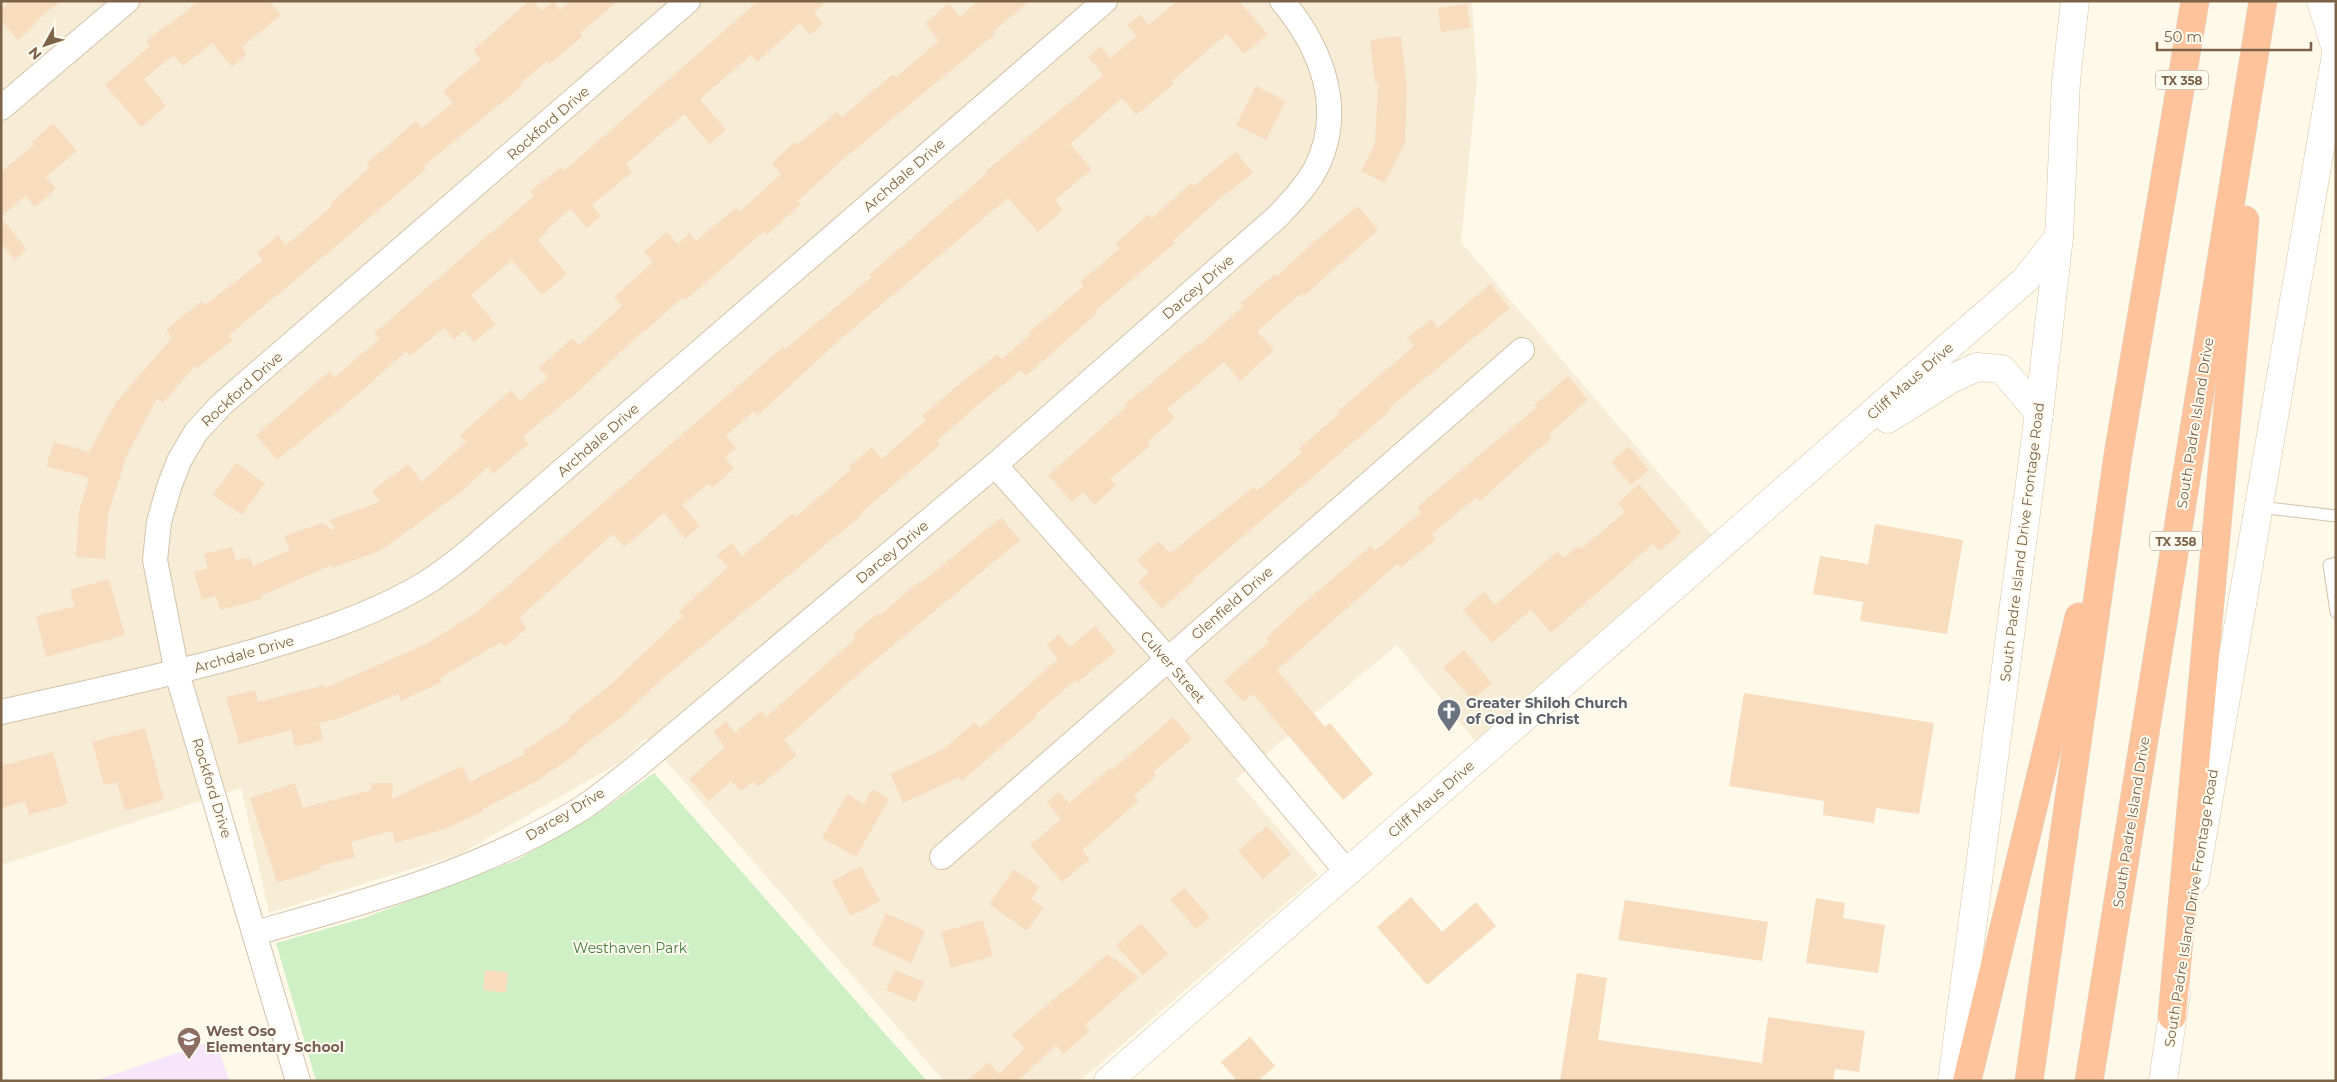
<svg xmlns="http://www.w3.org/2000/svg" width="2337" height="1082" viewBox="0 0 2337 1082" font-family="Montserrat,sans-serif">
<rect width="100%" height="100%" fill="#fef9e9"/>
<path fill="#f7edd6" d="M1 1H1472L1477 79 1461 242 1712 535 1475 741 1397 645 1236 779 1318 875 1080 1081H944L646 738 624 760 460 854 269 913 241 788 1 865Z"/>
<path fill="#f6e5fb" d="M216 1040 229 1081H97V1080Z"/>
<path fill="#cfefc5" d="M654 773 927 1081H316L276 943 364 918 517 860 600 812Z"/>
<g fill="#f7dcbd">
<path d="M10 1H61L35 22 36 24 18 40 1 21V9Z"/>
<path d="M198 1H269L281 15 242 47 247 54 232 67 212 43 183 66 174 55 144 79 166 106 141 127 105 85 150 46 146 41 167 24 168 26Z"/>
<path d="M529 1H533L542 11 553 1 560 10 571 1H618L580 33 583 36 550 64 547 61 520 84 522 86 424 166 426 169 354 231 229 335 233 340 197 368 195 366 163 403 157 398 126 457 108 515 105 559 76 557 79 511 89 478 46 466 54 442 89 452 116 402 172 338 166 330 201 301 205 305 263 260 257 253 278 235 286 245 332 206 330 204 370 167 367 163 416 121 422 128 453 103 443 91 481 59 473 50Z"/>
<path d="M758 1H827L814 13 823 24 810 35 800 23 757 62 751 55 700 99 726 130 709 144 684 114 626 164 632 172 592 205 601 216 587 228 571 209 546 230 547 232 538 240 567 274 542 295 512 260 471 295 496 324 474 342 464 331 454 340 444 328 410 356 406 351 362 391 277 460 256 435 330 371 335 377 379 339 374 333 534 196 530 191 561 167 564 171Z"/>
<path d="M978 1H1029L993 32 995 34 840 162 798 201 801 204 767 235 764 231 686 300 683 297 645 331 644 330 569 400 568 399 523 437 529 444 493 474 488 467 461 492 380 551 332 568 331 565 261 596 262 599 220 610 216 596 202 600 194 572 208 568 204 554 232 547 236 560 250 557 253 566 290 550 284 536 322 523 333 530 335 527 329 520 380 502 372 491 408 464 422 482 466 442 460 435 511 390 520 401 548 377 539 368 572 338 579 345 622 306 614 297 653 262 644 252 667 232 678 244 689 233 696 241 736 208 739 212 781 174 772 163 794 142 797 145 837 112 842 117 893 74 896 77 939 41 925 23 949 3 960 17Z"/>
<path d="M1177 1H1239L1268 34 1244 54 1227 34 1172 81 1174 84 1136 115 1122 98 1070 144 1092 169 1055 200 1063 210 1038 232 1008 198 844 336 757 416 754 411 726 436 736 448 725 457 734 469 712 488 708 484 682 505 700 526 685 539 664 513 624 547 613 534 519 618 527 628 505 647 501 642 440 678 442 682 401 701 398 694 340 718 319 723 323 740 295 747 291 730 239 744 226 697 255 690 258 702 325 685V688L426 644 476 613 783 347 785 349 872 277 869 275 987 173 985 172 1103 75 1088 57 1101 46 1110 58 1137 36 1127 25 1140 15 1149 25Z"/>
<path d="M1467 4 1471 28 1441 32 1438 8Z"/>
<path d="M1401 36 1407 86 1405 143 1385 183 1361 171 1375 144 1378 83H1375L1370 40Z"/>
<path d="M1256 86 1286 101 1266 140 1236 125Z"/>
<path d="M53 123 77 151 46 177 56 189 35 207 25 196 1 217V172L34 145 32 142Z"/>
<path d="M1236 152 1253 173 1217 201 1173 241 1175 243 1096 310 1097 313 1026 376 1021 370 979 404 937 441 940 445 861 513 862 515 662 679 624 715 577 751 578 753 535 782 483 809V811L445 829 395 843 392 831 351 842 355 857 320 866 321 869 277 883 250 798 295 783 303 808 371 790V783H393L392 799 462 766 470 782 525 754 523 751 571 720 569 717 609 686 683 616 679 611 728 567 717 555 732 543 742 556 793 513 796 517 851 469 849 466 872 447 882 459 926 420 922 416 957 386 997 354 1002 359 1030 335 1028 333 1084 286 1080 282 1120 248 1115 244 1149 214 1152 218 1191 183 1194 186Z"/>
<path d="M1358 206 1378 230 1304 296 1302 293 1257 331 1274 350 1240 381 1224 362 1167 409 1175 418 1147 442 1150 446 1110 479 1116 485 1095 505 1083 492 1072 502 1048 475 1126 407 1124 405 1199 343 1200 345 1243 306 1241 303 1275 274 1277 276 1315 241Z"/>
<path d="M1 218 27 249 15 260 1 243Z"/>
<path d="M1490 284 1510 308 1389 408 1391 410 1193 579 1194 580 1162 609 1138 582 1149 573 1137 560 1159 541 1170 553 1254 487 1257 491 1302 453 1298 449 1339 414 1337 412 1414 346 1407 338 1431 319 1438 328Z"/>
<path d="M1568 376 1588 400 1549 434 1552 438 1513 471 1480 501 1477 497 1432 534 1436 539 1401 568 1397 564 1277 670 1325 727 1330 723 1373 774 1343 800 1253 694 1243 702 1224 681 1269 642 1266 638 1298 608 1371 546 1375 551 1421 512 1417 507 1536 408 1534 405Z"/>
<path d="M1629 447 1649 470 1631 485 1611 462Z"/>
<path d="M236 463 265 483 242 515 213 495Z"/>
<path d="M1639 484 1681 533 1660 551 1653 544 1551 633 1531 610 1492 643 1463 610 1484 592 1495 605 1558 551 1564 558 1578 546 1581 549 1625 512 1618 503Z"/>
<path d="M1001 517 1020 540 862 671 784 740 797 755 758 787 753 781 741 791 731 781 709 801 689 779 725 747 713 732 726 721 735 733 761 711 766 717 856 638 853 634 878 613 880 615 920 581 921 583Z"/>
<path d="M1875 524 1963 540 1947 634 1860 621 1863 602 1813 594 1820 556 1868 564Z"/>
<path d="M109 579 125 635 46 657 36 616 75 606 70 590Z"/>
<path d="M1095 626 1116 651 1078 682 1076 680 1036 714 1037 716 962 781 959 777 903 803 890 774 942 750 975 722 980 728 1058 659 1047 645 1059 634 1070 647Z"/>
<path d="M1464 650 1492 683 1472 700 1443 667Z"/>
<path d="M1744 693 1934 723 1919 814 1876 808 1874 823 1823 815 1824 801 1729 786Z"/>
<path d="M1173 717 1192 739 1153 772 1156 776 1134 796 1139 801 1082 850 1090 859 1062 882 1030 845 1061 819 1047 802 1059 792 1069 803 1110 768 1112 770Z"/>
<path d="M145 728 164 800 125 811 117 782 104 785 92 742Z"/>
<path d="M53 752 68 804 29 815 25 801 1 808V766Z"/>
<path d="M872 789 889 799 856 857 822 838 847 794 864 804Z"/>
<path d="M1267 826 1291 854 1263 879 1238 851Z"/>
<path d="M861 866 880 901 851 916 832 881Z"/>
<path d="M1014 869 1039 887 1031 899 1043 908 1027 931 989 904Z"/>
<path d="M1184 888 1210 917 1196 929 1170 900Z"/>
<path d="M1411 897 1442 932 1476 902 1496 926 1427 985 1377 927Z"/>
<path d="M1816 898 1845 903 1843 918 1885 925 1878 973 1806 963Z"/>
<path d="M1625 900 1768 922 1762 961 1618 940Z"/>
<path d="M886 913 925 931 911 963 872 945Z"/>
<path d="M983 920 993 956 951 968 941 932Z"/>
<path d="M1141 923 1168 954 1143 975 1116 945Z"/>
<path d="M1107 954 1139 977 1085 1025 1090 1031 1063 1054 1056 1045 1018 1081H967L989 1062 999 1074 1025 1048 1012 1035 1068 987 1069 988Z"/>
<path d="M485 970 508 972 506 993 483 990Z"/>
<path d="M895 970 924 982 915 1002 886 990Z"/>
<path d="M1577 973 1607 978 1598 1040 1762 1063 1768 1017 1865 1031 1859 1072 1835 1069 1833 1081H1560Z"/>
<path d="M1250 1037 1275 1066 1258 1081H1237L1221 1062Z"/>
</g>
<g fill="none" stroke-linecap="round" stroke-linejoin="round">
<defs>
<g id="lane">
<path d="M2259 507 2336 516"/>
<path d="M2336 563 2329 565 2336 612"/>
</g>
<g id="street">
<path d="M1 108 127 1"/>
<path d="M995 465 1168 659 1347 872"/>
<path d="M1 712C84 693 167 676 248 653 306 636 362 619 414 590 449 571 480 541 510 516L1105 1"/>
<path d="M942 857 1522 350"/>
<path d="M255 933C369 901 483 871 584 807 602 795 618 781 635 768L995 465 1277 217C1291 202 1305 188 1315 170 1346 111 1322 48 1282 1"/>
<path d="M298 1081 177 673 155 560 159 522 169 487 179 461 196 432 222 404 688 1"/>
</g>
<g id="secondary">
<path d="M2321 1 2336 49"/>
<path d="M1888 419 1951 379 1977 367 2002 369 2039 413"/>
<path d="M2195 879 2336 55"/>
<path d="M1108 1081 2025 280 2059 237"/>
<path d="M1952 1081 2039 413 2059 237 2066 81 2075 1"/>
<path d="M2163 1081 2176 993"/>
</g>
<g id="highway">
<path d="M2172 1016 2245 220"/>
<path d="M1967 1081 2079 617"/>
<path d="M2029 1081 2118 455 2195 1"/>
<path d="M2089 1081 2263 1"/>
</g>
</defs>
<use href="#lane" stroke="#d3c2ac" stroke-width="13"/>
<use href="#street" stroke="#d3c2ac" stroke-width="26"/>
<use href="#secondary" stroke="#d7c4a9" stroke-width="29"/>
<use href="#highway" stroke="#ddd6cf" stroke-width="29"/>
<use href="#lane" stroke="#fff" stroke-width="11"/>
<use href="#street" stroke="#fff" stroke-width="24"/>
<use href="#secondary" stroke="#fff" stroke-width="28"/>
<use href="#highway" stroke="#fec39a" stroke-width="28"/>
</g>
<defs>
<symbol id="church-pin" viewBox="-11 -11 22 30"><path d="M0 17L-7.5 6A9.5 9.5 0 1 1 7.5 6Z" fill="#6b7280" stroke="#fffcf1"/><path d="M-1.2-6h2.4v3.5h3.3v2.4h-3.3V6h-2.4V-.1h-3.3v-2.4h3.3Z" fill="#fff"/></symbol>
<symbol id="school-pin" viewBox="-11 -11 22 30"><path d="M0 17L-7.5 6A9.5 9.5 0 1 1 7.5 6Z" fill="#8d6e63" stroke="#fffcf1"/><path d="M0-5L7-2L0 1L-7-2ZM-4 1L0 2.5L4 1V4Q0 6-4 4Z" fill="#fff"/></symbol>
</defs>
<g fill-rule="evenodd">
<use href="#church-pin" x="1435" y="697" width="28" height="38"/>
<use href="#school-pin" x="175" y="1025" width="28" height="38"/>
</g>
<g text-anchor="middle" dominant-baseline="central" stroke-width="4" stroke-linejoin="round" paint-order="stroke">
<g fill="#fffcf1" stroke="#a4917b" stroke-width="1">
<rect x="2156" y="70.5" width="52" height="19" rx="4"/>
<rect x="2150" y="531.5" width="52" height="19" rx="4"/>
</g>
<g font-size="12" font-weight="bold" fill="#7d6348">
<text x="2182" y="80">TX 358</text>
<text x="2176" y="541">TX 358</text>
</g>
<g font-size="14" fill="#7d6348" stroke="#fffcf1">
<text transform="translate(548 123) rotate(-41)">Rockford Drive</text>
<text transform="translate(904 175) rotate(-41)">Archdale Drive</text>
<text transform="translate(1198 287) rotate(-41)">Darcey Drive</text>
<text transform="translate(1910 381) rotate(-41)">Cliff Maus Drive</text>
<text transform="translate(242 389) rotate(-42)">Rockford Drive</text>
<text transform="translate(2195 423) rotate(-81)">South Padre Island Drive</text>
<text transform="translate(598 440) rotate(-41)">Archdale Drive</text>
<text transform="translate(2022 542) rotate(-83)">South Padre Island Drive Frontage Road</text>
<text transform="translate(892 552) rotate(-40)">Darcey Drive</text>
<text transform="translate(1232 603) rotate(-41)">Glenfield Drive</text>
<text transform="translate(244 654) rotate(-16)">Archdale Drive</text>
<text transform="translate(1173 667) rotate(49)">Culver Street</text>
<text transform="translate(212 788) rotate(73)">Rockford Drive</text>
<text transform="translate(1431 799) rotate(-41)">Cliff Maus Drive</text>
<text transform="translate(565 814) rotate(-31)">Darcey Drive</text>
<text transform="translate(2131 822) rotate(-81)">South Padre Island Drive</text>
<text transform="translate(2191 908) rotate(-81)">South Padre Island Drive Frontage Road</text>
</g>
<g font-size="14" font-weight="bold" fill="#5b616d" stroke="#fffcf1" text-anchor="start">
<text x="1466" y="703">Greater Shiloh Church<tspan x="1466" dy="16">of God in Christ</tspan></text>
</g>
<g font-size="14" fill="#467d3c" stroke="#fffcf1">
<text x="630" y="948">Westhaven Park</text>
</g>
<g font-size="14" font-weight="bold" fill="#785e54" stroke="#fffcf1" text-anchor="start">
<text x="206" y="1031">West Oso<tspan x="206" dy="16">Elementary School</tspan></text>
</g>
</g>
<rect width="2337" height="1082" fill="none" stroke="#7d6348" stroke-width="5"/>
<g transform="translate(45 45) rotate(230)" stroke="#fffcf1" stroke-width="4" paint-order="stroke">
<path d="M0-4L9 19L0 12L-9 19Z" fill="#7d6348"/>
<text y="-8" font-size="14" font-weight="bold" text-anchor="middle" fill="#7d6348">N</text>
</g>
<path d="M2157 42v8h154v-8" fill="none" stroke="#7d6348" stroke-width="2.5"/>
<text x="2164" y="42" font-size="15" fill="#7d6348" stroke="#fffcf1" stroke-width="4" paint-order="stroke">50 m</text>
</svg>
